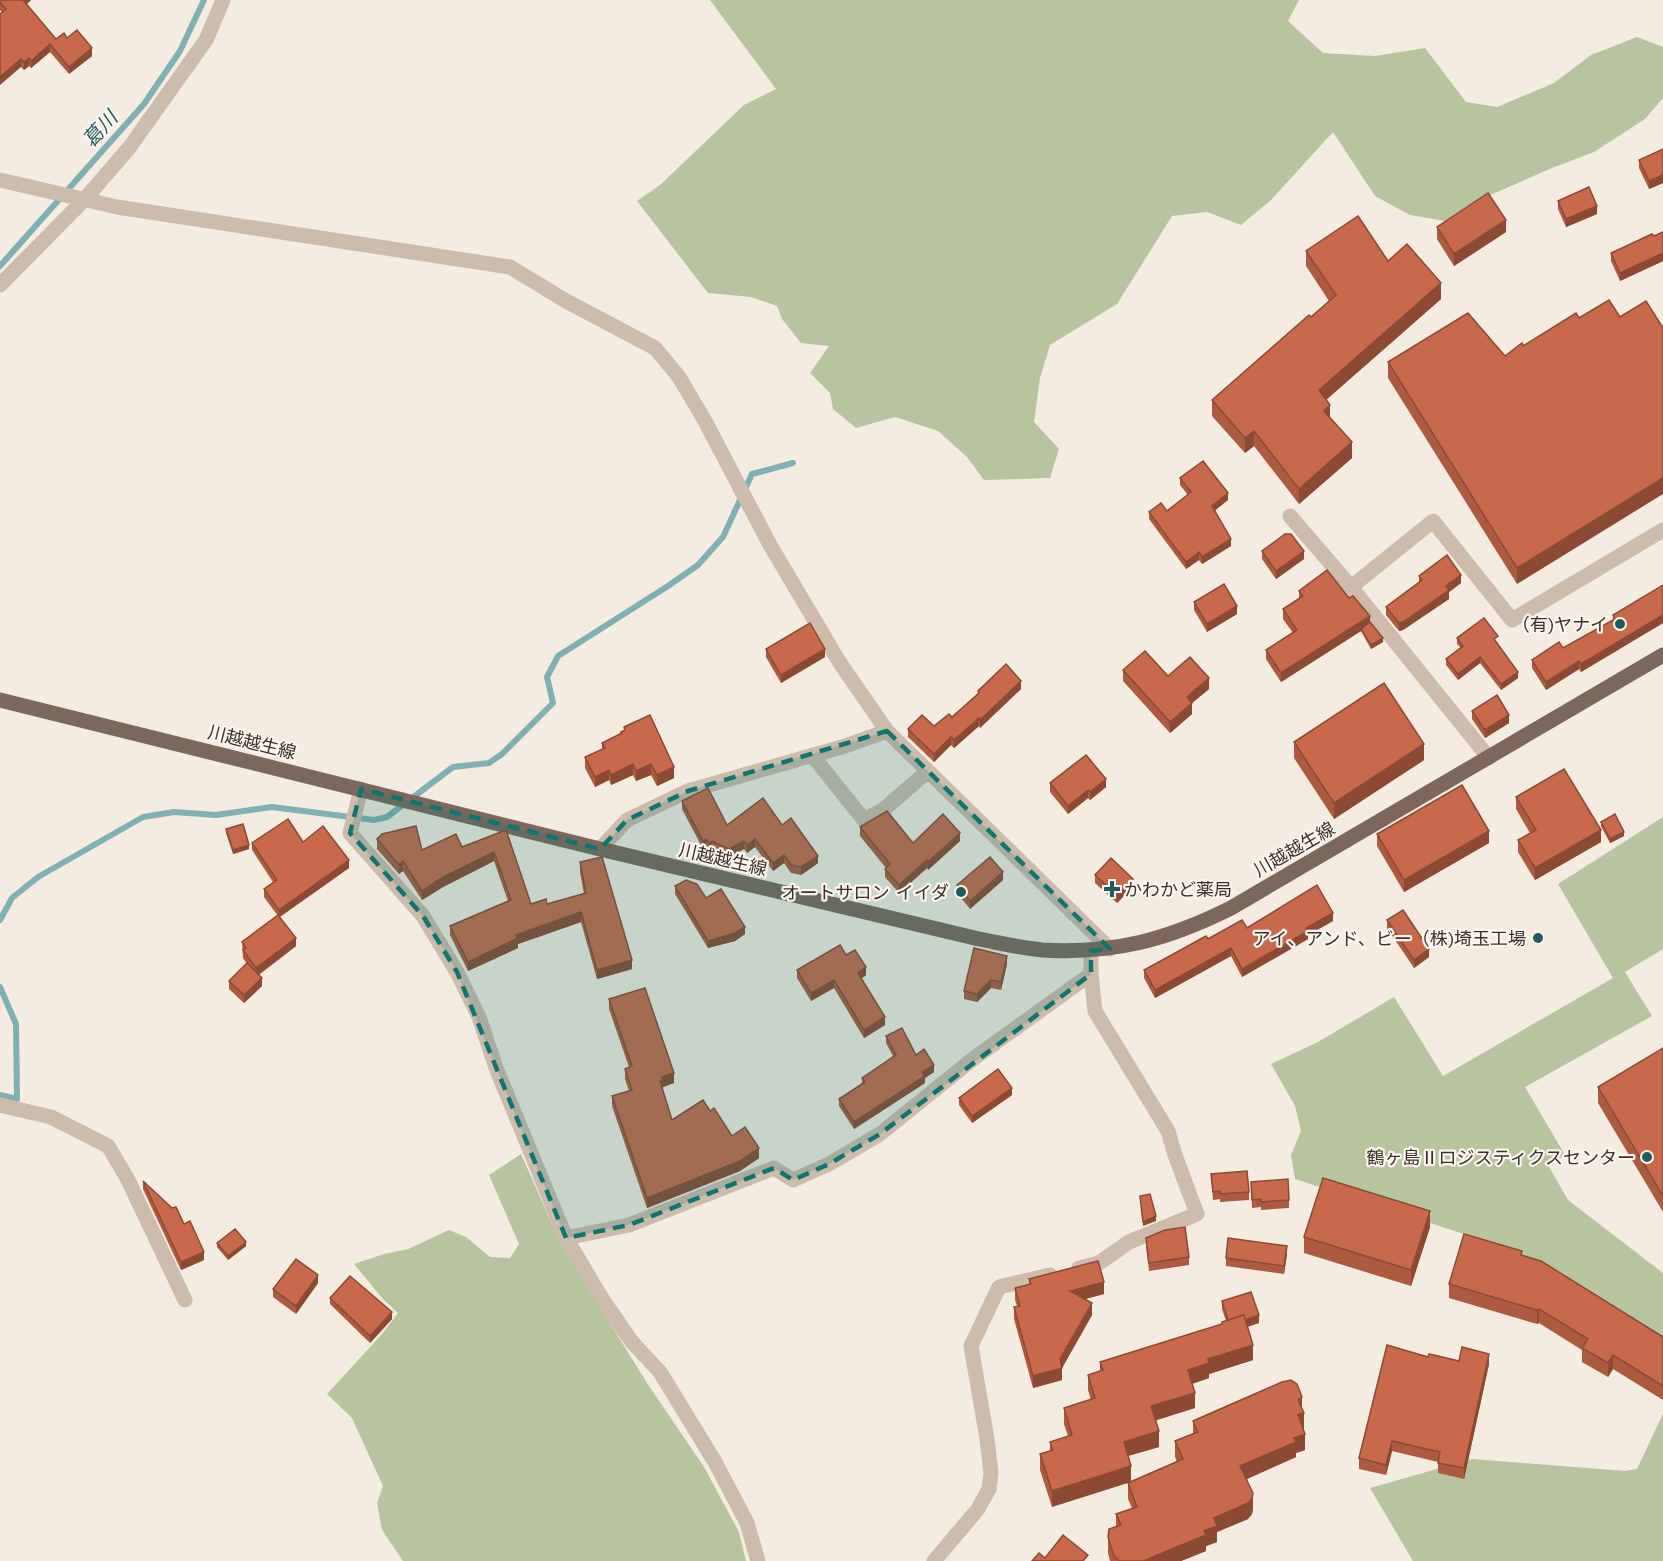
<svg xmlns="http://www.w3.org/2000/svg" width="1663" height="1561" viewBox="0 0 1663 1561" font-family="'Work Sans','Noto Sans JP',sans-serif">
<rect width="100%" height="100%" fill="#f4ebe1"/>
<g fill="#b8c4a0">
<path d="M710 0H1299L1288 21 1323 53 1375 56 1425 48 1466 102 1497 107 1554 83 1591 55 1637 37 1663 47V98L1645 119 1594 152 1552 168 1488 196 1445 221 1410 215 1375 196 1333 132 1271 200 1241 225 1207 212 1172 216 1117 304 1050 345 1040 378 1034 422 1059 449 1050 478 984 480 967 457 938 431 895 417 856 428 833 409 830 393 810 373 829 346 801 343 782 319 777 306 751 297 708 293 637 201 660 185 744 105 776 89Z"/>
<path d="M1663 817V949L1625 972 1652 1016 1525 1087 1565 1155 1548 1165 1568 1200 1663 1273V1345L1516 1251 1295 1179 1291 1155 1301 1131 1295 1106 1271 1064 1318 1042 1394 997 1443 1076 1613 978 1558 884Z"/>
<path d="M521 1154 561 1244 647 1383 704 1467 739 1532 746 1561H403L382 1530 377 1503 383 1486 352 1418 327 1394 383 1333 398 1313 383 1299 354 1264 384 1254 408 1249 449 1230 466 1237 490 1257 510 1258 519 1244 489 1175Z"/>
<path d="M1663 1414V1561H1413L1370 1488 1472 1459 1625 1471 1637 1469Z"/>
</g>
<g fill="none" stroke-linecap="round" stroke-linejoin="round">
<g stroke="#7fb0b2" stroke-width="6">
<path d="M0 266 144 104 180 51 204 0"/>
<path d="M0 920 12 898 38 877 143 817 174 812 216 815 272 807 374 820 387 817 453 767 489 763 502 754 553 703 547 677 558 656 668 586 698 565 723 537 752 474 793 463"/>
<path d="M0 987 16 1024 17 1099 0 1095"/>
</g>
<g stroke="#cdbbac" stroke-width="15">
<path d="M0 180 117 207 510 267 566 301 655 348 679 377 705 421 770 545 840 663 887 731 1110 949"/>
<path d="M0 285 84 200 129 148 206 40 223 0"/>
<path d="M1290 516 1351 587 1489 758"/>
<path d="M1351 587 1433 521 1512 620 1663 530"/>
<path d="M812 755 864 820 883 810 928 771"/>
<path d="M361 789 350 833 423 916 457 972 479 1017 496 1068 566 1238 603 1300 632 1342 660 1372 715 1462 747 1523 758 1561"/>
<path d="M600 849 627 820 688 791 845 746 887 731"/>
<path d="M0 1105 51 1117 108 1146 127 1178 185 1300"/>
<path d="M566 1238 629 1225 774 1168 793 1180 829 1164 880 1134 973 1059 1091 974V951"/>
<path d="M1079 1268 1099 1263 1129 1242 1197 1214 1175 1155 1168 1131 1095 1011 1091 974"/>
<path d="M934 1561 978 1509 989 1489 991 1473 987 1439 971 1346 999 1287 1050 1275"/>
</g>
<path stroke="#7d675c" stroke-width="15" d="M0 700 600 849 979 939C1000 943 1021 948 1042 950 1114 954 1167 940 1231 908L1663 655"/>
</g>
<g fill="#ac5a40">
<path d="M0 0H31L26 5 56 39 67 38 92 56 69 74 50 52 31 68 29 66 24 70 21 67 2 12 0 10Z"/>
<path d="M1663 149V183L1649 189 1639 168V160Z"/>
<path d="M1558 201 1597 214 1566 227 1558 209Z"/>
<path d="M1437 227 1506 232 1454 266 1437 239Z"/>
<path d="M1663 232V261L1620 281 1611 261V253Z"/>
<path d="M1306 251 1388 261 1441 299 1326 400 1330 417 1352 458 1299 504 1254 446 1245 453 1212 416V400L1329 301 1306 266Z"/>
<path d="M1620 317 1517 584 1388 378V362L1505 356 1523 346 1579 318Z"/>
<path d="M1180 478 1228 500 1214 510 1231 546 1202 564 1199 560 1186 569 1149 519V512L1167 511 1188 495 1180 485Z"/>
<path d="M1262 551 1304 559 1276 579 1262 559Z"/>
<path d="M1419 576 1461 583 1449 592V599L1403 630 1399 631 1386 615V607L1419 583Z"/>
<path d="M1663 585V623L1581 672 1579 669 1546 690 1532 668V660L1563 648 1613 620V615Z"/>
<path d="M1299 591 1349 598 1370 622 1383 642 1371 649 1361 631 1281 682 1266 659V650L1293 633 1283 619V609L1299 599Z"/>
<path d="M1194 602 1237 614 1207 632 1194 610Z"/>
<path d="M1457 638 1498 642 1497 643 1518 678 1501 690 1480 663 1458 680 1446 665V659L1461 648 1457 644Z"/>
<path d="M766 649 825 657 781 683 766 657Z"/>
<path d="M1123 670 1168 676 1209 689 1192 703V714L1170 733 1123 681Z"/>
<path d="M1021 689 980 728 979 726 954 748 951 745 934 762 908 737V729L934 726 952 717 978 694V691Z"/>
<path d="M1472 711 1509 723 1485 738 1472 719Z"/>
<path d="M624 727 674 778 657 786 651 775 636 781 633 775 611 785 609 780 595 787 585 768V757L602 749V743L621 734V732L624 730Z"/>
<path d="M1294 742 1424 760 1334 819 1294 758Z"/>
<path d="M1050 783 1106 787 1090 800 1088 798 1068 814 1050 792Z"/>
<path d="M1516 797 1601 842 1535 880 1518 852V840L1530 833 1516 809Z"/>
<path d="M682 801 727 825H782L818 863 801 875 791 873 784 863 773 871 755 847 747 853 744 849 729 857 712 849 709 851 706 847 703 849 682 809Z"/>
<path d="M1601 822 1624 836 1610 843 1601 826Z"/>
<path d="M860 827 913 843 960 841 928 870 927 868 899 893 885 877V869L886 868 860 836Z"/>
<path d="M226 829 249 849 233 854 226 833Z"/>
<path d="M506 830 531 904H547L584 894 580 872V862L632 969 597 979 581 922 518 944V948L468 971 450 935V926L508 901 494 861 443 887 422 900 403 871 399 874 377 849V839L422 850 462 847Z"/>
<path d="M1377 834 1489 843 1404 892 1377 846Z"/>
<path d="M303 842 349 868 280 917 296 946 259 975 262 986 244 1003 229 989V981L247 964 243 958 242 942 278 916 264 897V889L273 882 252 850V843Z"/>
<path d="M1095 875 1133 887 1117 903 1095 883Z"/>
<path d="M1003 880 970 909 957 893V885Z"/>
<path d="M675 886 706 898 745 934 735 941 708 948 675 894Z"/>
<path d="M1387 920 1429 957 1414 968 1387 928Z"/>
<path d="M1333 921 1308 935V939L1242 977 1231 956 1155 998 1144 978V970L1208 939 1247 928Z"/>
<path d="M846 955 866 975 861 979 885 1025 864 1038 834 988 811 1001 797 978V970Z"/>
<path d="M1007 964 1001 990 991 988 977 1002 964 999V991Z"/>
<path d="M609 999 674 1083 663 1087V1090L672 1120 710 1111 732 1136 759 1158 740 1171 647 1208 612 1106V1096L629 1091 625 1079V1069L629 1067 609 1009Z"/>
<path d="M886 1036 916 1055 934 1072 925 1078V1083L854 1129 839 1106V1099L862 1084V1078L893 1056 886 1043Z"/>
<path d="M1663 1048V1212L1598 1103V1087Z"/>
<path d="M1012 1095 972 1123 959 1105V1098Z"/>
<path d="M1211 1174 1249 1192V1200L1220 1202V1199L1213 1200Z"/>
<path d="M143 1181 184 1224 204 1260 181 1270 143 1189Z"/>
<path d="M1251 1182 1289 1200V1208L1261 1210V1207L1252 1208Z"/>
<path d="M1430 1227 1411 1286 1304 1253V1237Z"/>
<path d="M1146 1238 1189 1257V1265L1149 1271 1146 1246Z"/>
<path d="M217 1243 246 1246 228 1260 217 1247Z"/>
<path d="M1287 1254 1284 1274 1226 1266V1258Z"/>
<path d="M1522 1255 1663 1337V1400L1613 1369 1608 1377 1582 1362V1350L1539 1323 1537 1324 1449 1298V1284Z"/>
<path d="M1029 1279 1104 1294 1085 1299 1092 1315 1062 1368V1380L1033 1388 1014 1319V1307L1017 1306 1015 1300V1288L1029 1284Z"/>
<path d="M318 1283 296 1314 273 1297V1289Z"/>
<path d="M330 1298 392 1319 370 1343 330 1304Z"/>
<path d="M1222 1301 1259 1323 1247 1327 1253 1360 1209 1374V1378L1192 1384 1195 1408 1155 1420 1159 1447 1128 1456 1052 1507 1040 1470V1454L1050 1451V1442L1068 1436 1064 1424V1408L1091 1400 1088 1390V1375L1100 1371V1362L1222 1324 1226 1321 1222 1309Z"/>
<path d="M1428 1357 1489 1364 1464 1479 1438 1473V1462L1392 1451 1386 1475 1359 1469V1458Z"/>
<path d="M1302 1408 1305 1450 1296 1453V1457L1247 1479 1253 1509 1252 1514 1248 1519 1217 1532V1542L1206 1546V1551L1181 1561H1110L1108 1553V1537L1116 1526V1514L1132 1508 1128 1499V1483L1177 1462 1175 1457V1441L1193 1433V1421Z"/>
</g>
<g fill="#8c4a34">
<path d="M23 0H31L22 8Z"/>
<path d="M50 44V52L31 68V61Z"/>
<path d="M92 48V56L69 74V67Z"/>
<path d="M29 58V66L24 70V62Z"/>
<path d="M21 59V67L0 85V77Z"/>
<path d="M1663 175V183L1649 189V181Z"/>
<path d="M1597 206V214L1566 227V219Z"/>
<path d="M1506 220V232L1454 266V254Z"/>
<path d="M1663 253V261L1620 281V273Z"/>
<path d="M1441 283V299L1319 406V390Z"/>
<path d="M1330 405V421L1324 411Z"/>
<path d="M1254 431V446L1245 453V438Z"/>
<path d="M1352 442V458L1299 504V489Z"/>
<path d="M1663 478V494L1517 584V568Z"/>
<path d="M1228 493V500L1212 513V506Z"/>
<path d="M1231 539V546L1202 564V557Z"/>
<path d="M1304 551V559L1276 579V571Z"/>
<path d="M1199 552V560L1186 569V562Z"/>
<path d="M1461 575V583L1449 592V599L1403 630 1399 631V623Z"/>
<path d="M1237 606V614L1207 632V624Z"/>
<path d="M1663 615V623L1581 672V664Z"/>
<path d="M1370 616V626L1361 629V631L1281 682V673Z"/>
<path d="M1383 638V642L1371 649V645Z"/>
<path d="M825 649V657L781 683V675Z"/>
<path d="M1480 657V663L1458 680V674Z"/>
<path d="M1579 661V669L1546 690V682Z"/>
<path d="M1518 672V678L1501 690V684Z"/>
<path d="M1209 678V689L1192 703V714L1170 733V722L1187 697Z"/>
<path d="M1021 681V689L980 728V720Z"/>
<path d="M1509 715V723L1485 738V730Z"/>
<path d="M979 718V726L954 748V740Z"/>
<path d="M951 737V745L934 762V754Z"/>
<path d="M1424 744V760L1334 819V803Z"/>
<path d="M633 764V775L611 785V775Z"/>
<path d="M651 764V775L636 781V771Z"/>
<path d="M674 767V778L657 786V775Z"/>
<path d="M609 770V780L595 787V777Z"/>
<path d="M1106 779V787L1090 800V792Z"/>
<path d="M1088 790V798L1068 814V806Z"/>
<path d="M1601 830V842L1535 880V868Z"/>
<path d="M1489 831V843L1404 892V880Z"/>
<path d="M1624 832V836L1610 843V839Z"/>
<path d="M960 833V841L928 870V862Z"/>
<path d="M706 839V847L703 849V841Z"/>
<path d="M755 839V847L747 853V845Z"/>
<path d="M712 841V849L709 851V843Z"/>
<path d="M744 841V849L729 857V849Z"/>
<path d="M249 845V849L233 854V850Z"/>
<path d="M494 852V861L443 887 422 900V891L443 877Z"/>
<path d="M784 855V863L773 871V863Z"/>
<path d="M818 856V863L801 875V867Z"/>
<path d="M349 860V868L279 917V910Z"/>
<path d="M927 860V868L899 893V885Z"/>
<path d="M403 861V871L399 874V865Z"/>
<path d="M1003 872V880L970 909V901Z"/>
<path d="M1133 879V887L1117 903V895Z"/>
<path d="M581 912V922L518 944V948L468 971V962L516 935Z"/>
<path d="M1333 913V921L1308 935V939L1242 977V969L1306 928Z"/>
<path d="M745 927V934L735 941 708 948V941Z"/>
<path d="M296 938V946L256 976V968Z"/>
<path d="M1231 948V956L1155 998V990Z"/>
<path d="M1429 949V957L1414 968V960Z"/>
<path d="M1007 956V964L1001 990V982Z"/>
<path d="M632 960V969L597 979V970Z"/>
<path d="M866 967V975L858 981V973Z"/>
<path d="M262 978V986L244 1003V995Z"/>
<path d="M834 980V988L811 1001V993Z"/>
<path d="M991 980V988L977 1002V994Z"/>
<path d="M885 1017V1025L864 1038V1030Z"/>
<path d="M934 1065V1072L925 1078V1083L854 1129V1122Z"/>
<path d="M674 1073V1083L663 1087V1090L660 1081 662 1077Z"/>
<path d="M1012 1088V1095L972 1123V1116Z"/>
<path d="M759 1148V1158L740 1171 647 1208V1198Z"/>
<path d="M1430 1211V1227L1411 1286V1270Z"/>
<path d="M1156 1216V1221L1143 1226V1222Z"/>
<path d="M246 1242V1246L228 1260V1256Z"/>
<path d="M1287 1246V1254L1284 1274V1266Z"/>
<path d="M204 1252V1260L181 1270V1262Z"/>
<path d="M318 1275V1283L296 1314V1306Z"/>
<path d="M1104 1282V1294L1070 1303V1291Z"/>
<path d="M1092 1303V1315L1062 1368V1380L1033 1388V1376L1060 1359Z"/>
<path d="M1539 1309V1323L1537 1324V1310Z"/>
<path d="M392 1312V1319L370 1343V1336Z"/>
<path d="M1259 1315V1323L1230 1332V1324Z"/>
<path d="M1253 1345V1360L1209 1374V1378L1188 1385V1370L1208 1359Z"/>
<path d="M1489 1354V1364L1464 1479V1468Z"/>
<path d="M1613 1355V1369L1608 1377V1363Z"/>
<path d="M1195 1393V1408L1151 1422V1406Z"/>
<path d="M1302 1397V1413H1304V1429L1298 1431V1400Z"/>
<path d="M1159 1431V1447L1124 1457V1442Z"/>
<path d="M1305 1434V1450L1296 1453V1457L1240 1482V1466L1294 1438Z"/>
<path d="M1392 1441V1451L1386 1475V1465Z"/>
<path d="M1131 1466V1482L1052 1507V1491Z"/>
<path d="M1253 1493V1509L1252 1514 1248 1519 1217 1532V1542L1206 1546V1551L1181 1561H1143L1204 1531 1214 1518Z"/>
</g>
<g fill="#c8694b" stroke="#8c4a34" stroke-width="1.5">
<path d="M0 0H23L56 39 64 33 67 38 77 30 92 48 69 67 50 44 31 61 29 58 24 62 21 59 0 77V14L6 9 0 3Z"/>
<path d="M1663 149V175L1649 181 1639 160Z"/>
<path d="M1589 187 1597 206 1566 219 1558 201Z"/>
<path d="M1488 193 1506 220 1454 254 1437 227Z"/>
<path d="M1358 216 1388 261 1407 244 1441 283 1319 390 1330 405 1324 411 1352 442 1299 489 1254 431 1245 438 1212 400 1309 315 1311 317 1336 295 1306 251Z"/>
<path d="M1663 232V253L1620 273 1611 253 1652 234 1654 236Z"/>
<path d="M1609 300 1620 317 1646 301 1663 328V478L1517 568 1388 362 1468 313 1505 356 1522 343 1523 346 1576 313 1579 318Z"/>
<path d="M1203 461 1228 493 1212 506 1231 539 1202 557 1199 552 1186 562 1149 512 1161 503 1167 511 1191 492 1180 478Z"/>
<path d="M1285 534H1291L1304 551 1276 571 1262 551Z"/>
<path d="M1447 555 1461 575 1446 586 1449 590 1403 622 1399 623 1386 607 1422 580 1419 576Z"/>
<path d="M1327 570 1349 598 1353 596 1370 616 1281 673 1266 650 1297 630 1283 609 1303 596 1299 591Z"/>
<path d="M1224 584 1237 606 1207 624 1194 602Z"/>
<path d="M1663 585V615L1581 664 1579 661 1546 682 1532 660 1559 642 1563 648 1615 619 1613 615Z"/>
<path d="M1484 618 1498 636 1494 639 1518 672 1501 684 1480 657 1458 674 1446 659 1463 646 1457 638Z"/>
<path d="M1370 622 1383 638 1371 645 1361 629Z"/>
<path d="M810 623 825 649 781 675 766 649Z"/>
<path d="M1145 651 1168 676 1190 657 1209 678 1187 697 1192 703 1170 722 1123 670Z"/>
<path d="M1006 664 1021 681 980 720 979 718 954 740 951 737 934 754 908 729 922 715 934 726 949 714 952 717 979 693 978 691Z"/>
<path d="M1384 683 1424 744 1334 803 1294 742Z"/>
<path d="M1497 695 1509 715 1485 730 1472 711Z"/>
<path d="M650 715 674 767 657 775 651 764 636 771 633 764 611 775 609 770 595 777 585 757 605 748 602 743 622 733 621 732 625 730 624 727Z"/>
<path d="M1086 755 1106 779 1090 792 1088 790 1068 806 1050 783Z"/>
<path d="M1564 769 1601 830 1535 868 1518 840 1536 830 1516 797Z"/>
<path d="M1462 785 1489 831 1404 880 1377 834Z"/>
<path d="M708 788 727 825 763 798 782 825 791 818 818 856 801 867 791 865 784 855 773 863 755 839 747 845 744 841 729 849 712 841 709 843 706 839 703 841 682 801Z"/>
<path d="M887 811 913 843 943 814 960 833 928 862 927 860 899 885 885 869 890 864 860 827Z"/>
<path d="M1615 814 1624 832 1610 839 1601 822Z"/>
<path d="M288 819 303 842 323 826 349 860 279 910 264 889 277 880 252 843Z"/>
<path d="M243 824 249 845 233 850 226 829Z"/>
<path d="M416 826 422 850 456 834 462 847 506 830 531 904 546 899 547 904 586 893 580 862 602 857 632 960 597 970 581 912 516 935 518 938 468 962 450 926 511 900 494 852 443 877 422 891 403 861 399 865 377 839 382 834Z"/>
<path d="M990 857 1003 872 970 901 957 885Z"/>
<path d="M1111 858 1133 879 1117 895 1095 875Z"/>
<path d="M686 880 697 884 706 898 721 889 745 927 735 933 708 941 675 886Z"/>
<path d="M1317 885 1333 913 1306 928 1308 931 1242 969 1231 948 1155 990 1144 970 1206 936 1208 939 1242 920 1247 928Z"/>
<path d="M1403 910 1429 949 1414 960 1387 920Z"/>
<path d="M278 915 296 938 256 968 243 950 246 948 242 942Z"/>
<path d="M840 945 846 955 855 950 866 967 858 973 885 1017 864 1030 834 980 811 993 797 970Z"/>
<path d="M974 948 1007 956 1001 982 991 980 977 994 964 991Z"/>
<path d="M247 963 262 978 244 995 229 981Z"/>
<path d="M645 988 674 1073 662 1077 663 1080 660 1081 672 1120 703 1100 710 1111 714 1108 732 1136 745 1127 759 1148 740 1161 647 1198 612 1096 632 1090 625 1069 632 1066 609 999Z"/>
<path d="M902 1028 916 1055 924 1049 934 1065 922 1072 925 1076 854 1122 839 1099 865 1082 862 1078 896 1055 886 1036Z"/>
<path d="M1663 1048V1196L1598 1087Z"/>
<path d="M998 1069 1012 1088 972 1116 959 1098Z"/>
<path d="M1247 1171 1249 1192 1220 1194V1191L1213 1192 1211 1174Z"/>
<path d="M1323 1178 1430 1211 1411 1270 1304 1237Z"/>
<path d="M1288 1179 1289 1200 1261 1202V1199L1252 1200 1251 1182Z"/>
<path d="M143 1181 172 1208 176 1207 184 1224 190 1221 204 1252 181 1262Z"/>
<path d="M1150 1194 1156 1216 1143 1222 1140 1196Z"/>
<path d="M1185 1227 1189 1257 1149 1263 1146 1238 1165 1230Z"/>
<path d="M235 1229 246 1242 228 1256 217 1243Z"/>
<path d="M1464 1234 1522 1251 1521 1255 1541 1261 1663 1337V1386L1613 1355 1608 1363 1582 1348 1588 1339 1539 1309 1537 1310 1449 1284Z"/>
<path d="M1228 1238 1287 1246 1284 1266 1226 1258Z"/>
<path d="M296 1259 318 1275 296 1306 273 1289Z"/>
<path d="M1098 1261 1104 1282 1070 1291 1092 1303 1060 1359 1062 1368 1033 1376 1014 1307 1020 1306 1015 1288 1031 1284 1029 1279Z"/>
<path d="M350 1276 392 1312 370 1336 330 1298Z"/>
<path d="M1251 1292 1259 1315 1245 1320 1244 1315 1228 1320 1222 1301Z"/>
<path d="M1244 1315 1253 1345 1208 1359 1209 1363 1188 1370 1195 1393 1151 1406 1159 1431 1124 1442 1131 1466 1052 1491 1040 1454 1053 1450 1050 1442 1072 1435 1064 1408 1095 1398 1088 1375 1103 1370 1100 1362 1222 1324V1322Z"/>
<path d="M1387 1345 1428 1357 1429 1354 1459 1361 1462 1347 1489 1354 1464 1468 1438 1463 1440 1452 1392 1441 1386 1465 1359 1458Z"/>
<path d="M1291 1380 1297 1384 1302 1397 1298 1400 1304 1413 1298 1415 1305 1434 1294 1438 1296 1442 1240 1466 1253 1493 1252 1498 1248 1503 1214 1518 1217 1526 1204 1531 1206 1535 1143 1561H1119L1114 1556 1108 1537 1109 1529 1121 1525 1116 1514 1137 1507 1128 1483 1183 1459 1175 1441 1198 1432 1193 1421 1282 1382Z"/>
<path d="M1063 1535 1088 1555 1083 1561H1032L1039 1553 1045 1558Z"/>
</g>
<path fill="#0f766e" fill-opacity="0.2" stroke="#0f766e" stroke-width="4.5" stroke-dasharray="12 8" stroke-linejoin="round" d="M887 731 1110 949 1091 951V974L880 1134 829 1164 793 1180 774 1168 629 1225 566 1238 457 972 423 916 350 833 361 789 600 849 627 820 688 791Z"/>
<g fill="#1f5a5e" stroke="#fbf5ee" stroke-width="2">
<circle cx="1620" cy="624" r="6"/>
<path d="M1109 880h6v6h6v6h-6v6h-6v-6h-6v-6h6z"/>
<circle cx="961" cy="892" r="6"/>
<circle cx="1538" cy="938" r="6"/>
<circle cx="1647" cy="1157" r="6"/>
</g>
<g text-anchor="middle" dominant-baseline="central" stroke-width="4.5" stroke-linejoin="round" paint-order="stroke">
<g font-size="18" fill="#3b302b" stroke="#fbf5ee" text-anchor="end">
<text x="1608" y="624">（有)ヤナイ</text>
<text x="1124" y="889" text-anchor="start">かわかど薬局</text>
<text x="949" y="892">オートサロン イイダ</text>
<text x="1526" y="938">アイ、アンド、ビー（株)埼玉工場</text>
<text x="1635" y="1157">鶴ヶ島Ⅱロジスティクスセンター</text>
</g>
<g font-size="18" fill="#3b302b" stroke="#fbf5ee">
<text transform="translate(252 742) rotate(14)">川越越生線</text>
<text transform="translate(1294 849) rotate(-30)">川越越生線</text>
<text transform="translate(723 859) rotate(13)">川越越生線</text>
</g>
<g font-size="20" font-style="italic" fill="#1f5a5e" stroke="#fbf5ee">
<text transform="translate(100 129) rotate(-48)">葛川</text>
</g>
</g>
</svg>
